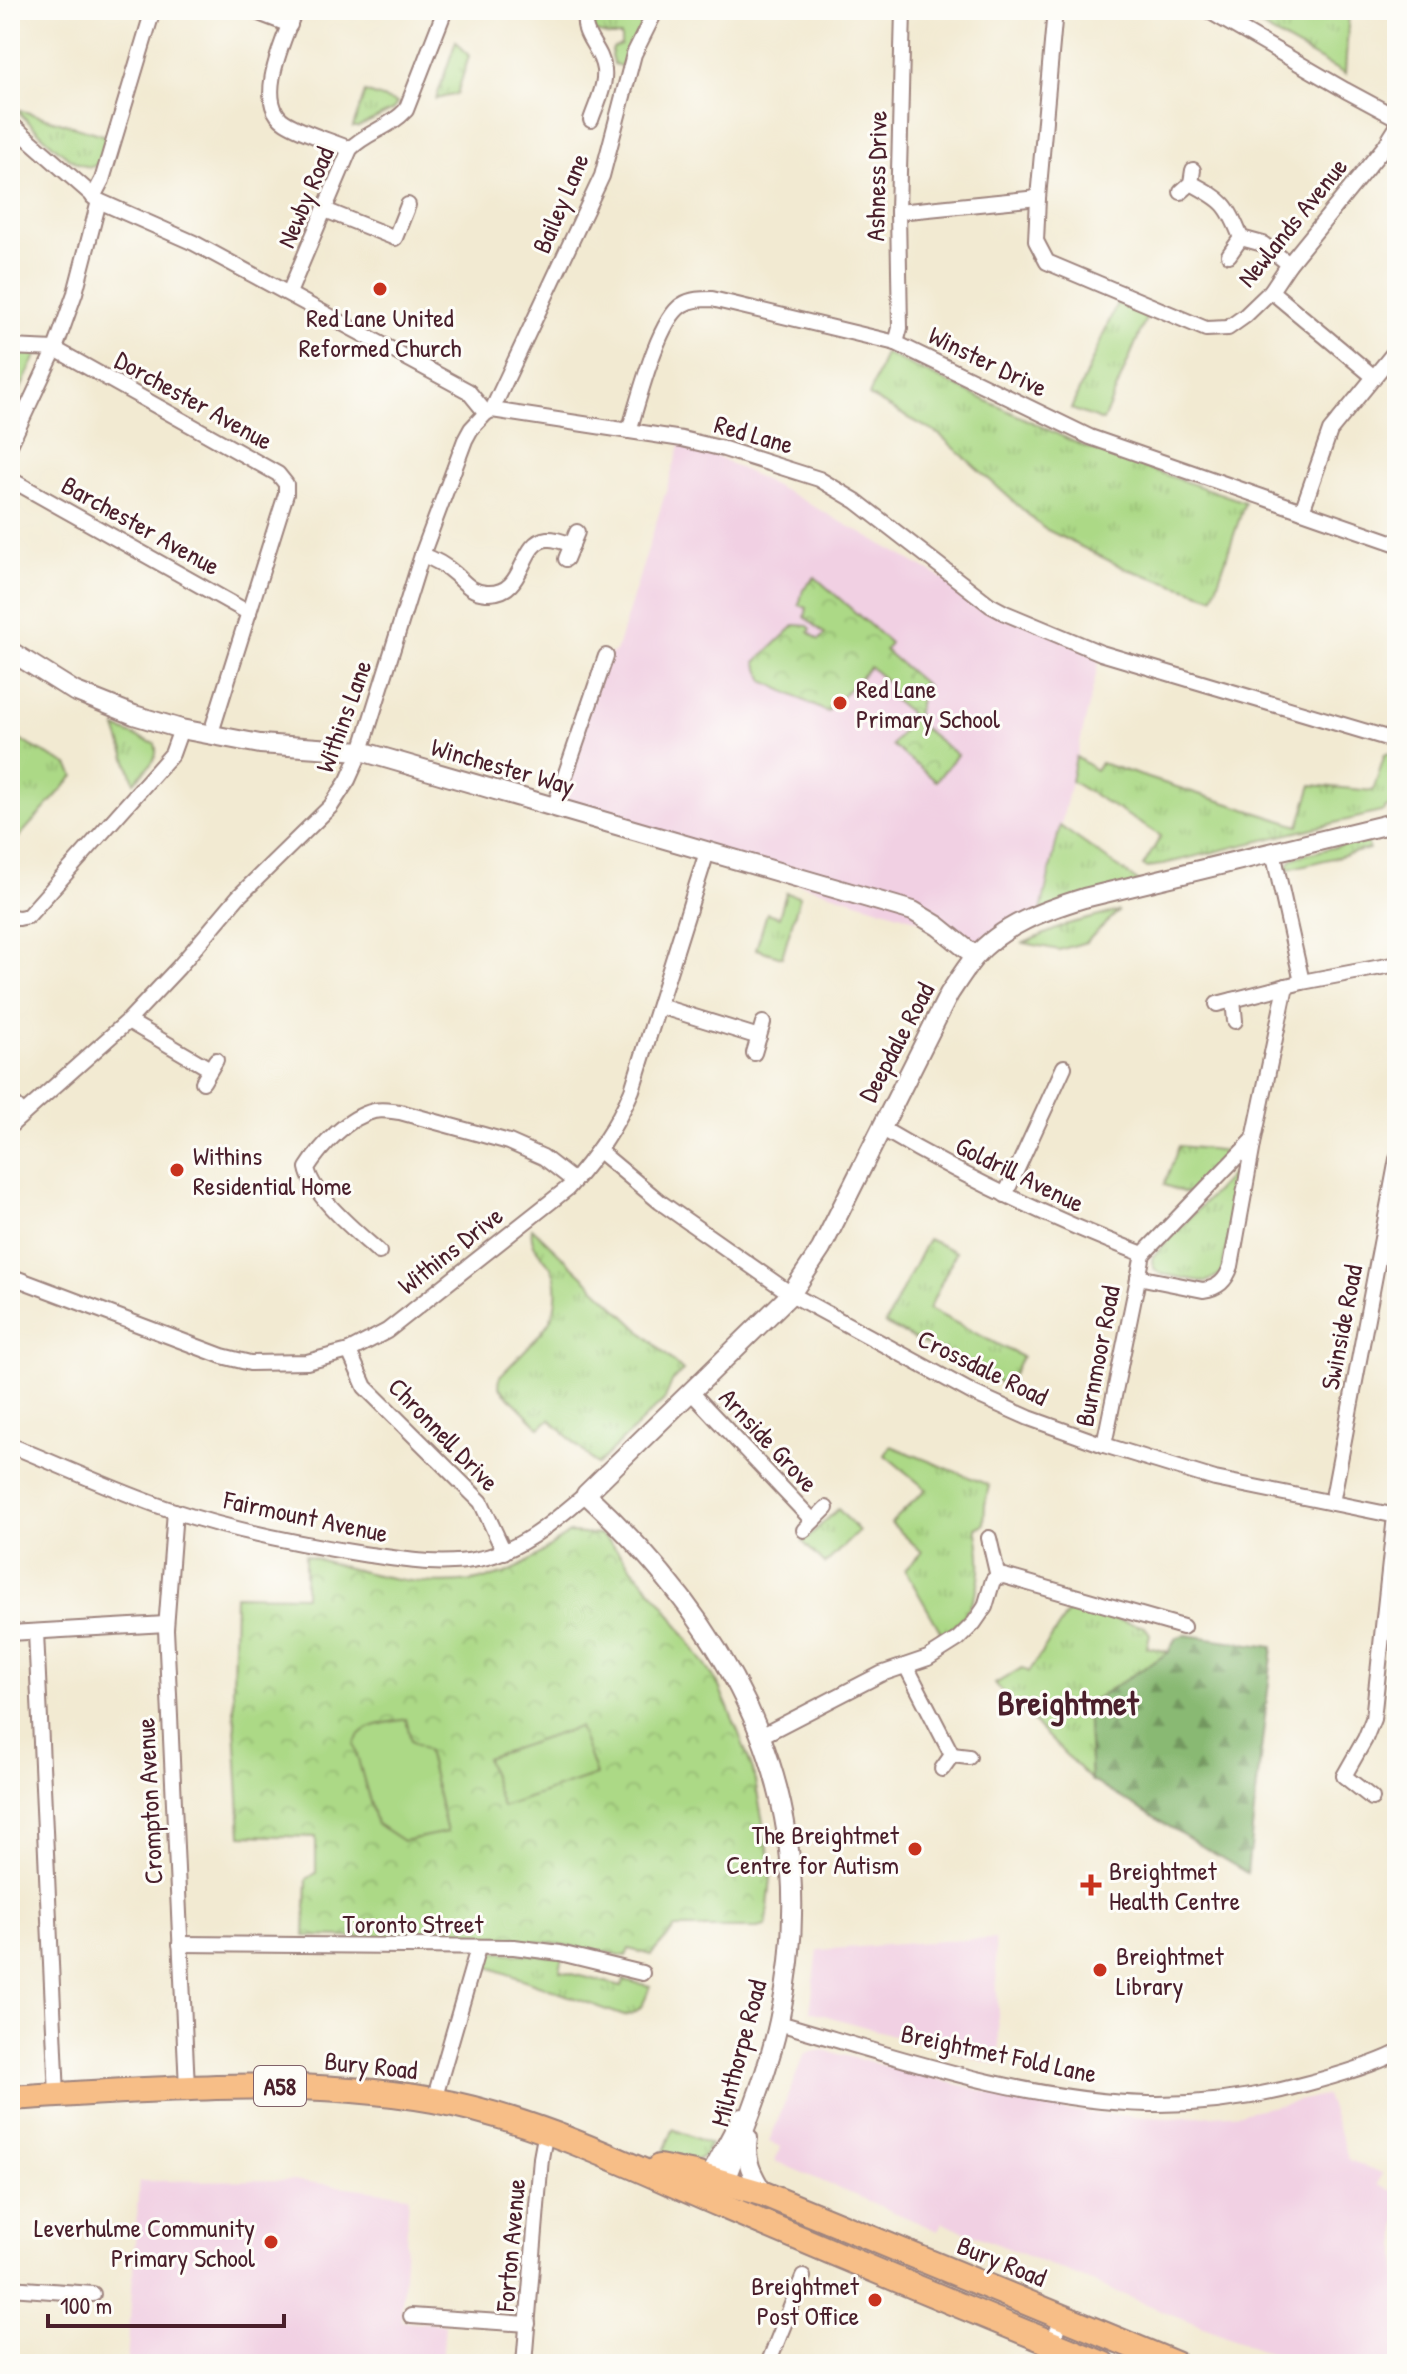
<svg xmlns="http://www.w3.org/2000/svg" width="1407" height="2374" viewBox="0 0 1407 2374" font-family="'Patrick Hand',sans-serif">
<defs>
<pattern id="grass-tufts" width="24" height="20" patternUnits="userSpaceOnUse" patternTransform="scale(2)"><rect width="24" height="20" fill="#acd986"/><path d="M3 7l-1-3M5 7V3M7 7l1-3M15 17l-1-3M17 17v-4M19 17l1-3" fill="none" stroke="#96ba74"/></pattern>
<pattern id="forest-firs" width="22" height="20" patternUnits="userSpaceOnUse" patternTransform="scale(2)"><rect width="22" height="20" fill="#89b973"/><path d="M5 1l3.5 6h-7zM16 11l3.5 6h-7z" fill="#72965f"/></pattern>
<pattern id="park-crowns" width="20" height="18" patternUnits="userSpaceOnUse" patternTransform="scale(2)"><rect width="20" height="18" fill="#acd986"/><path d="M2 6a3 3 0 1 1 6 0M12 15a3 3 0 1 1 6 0" fill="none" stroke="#96ba74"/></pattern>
</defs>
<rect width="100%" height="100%" fill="#fdfcf7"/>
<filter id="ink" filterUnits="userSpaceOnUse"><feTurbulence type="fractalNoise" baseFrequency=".0125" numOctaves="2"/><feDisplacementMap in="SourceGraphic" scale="16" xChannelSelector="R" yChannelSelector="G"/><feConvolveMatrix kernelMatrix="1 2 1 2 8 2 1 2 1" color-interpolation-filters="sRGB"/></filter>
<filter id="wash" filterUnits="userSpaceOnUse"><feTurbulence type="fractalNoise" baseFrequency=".006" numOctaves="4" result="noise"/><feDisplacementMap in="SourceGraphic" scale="32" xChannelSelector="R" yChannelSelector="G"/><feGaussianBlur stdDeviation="1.8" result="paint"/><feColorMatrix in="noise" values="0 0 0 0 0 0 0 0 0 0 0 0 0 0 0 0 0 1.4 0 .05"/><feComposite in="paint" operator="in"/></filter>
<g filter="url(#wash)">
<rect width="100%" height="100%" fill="#f2ead2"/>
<g fill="#f1d0e3">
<path d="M682 439 793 495 1005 613 1101 653 1041 911 975 956 938 926 554 808 606 656 616 652Z"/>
<path d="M995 1939 1000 2066 810 2011 818 1950 956 1940Z"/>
<path d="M823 2050 1011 2098 1068 2111 1127 2116 1171 2118 1242 2113 1326 2095 1349 2160 1382 2173 1378 2185 1397 2193V2364H1296L942 2222 938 2231 775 2161 781 2147 769 2142 805 2053Z"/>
<path d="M292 2180 409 2195 401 2321 445 2324 442 2364H127L139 2181Z"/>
</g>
<g fill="url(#grass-tufts)" stroke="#7b7c58" stroke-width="2">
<path d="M596 10H649L627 68 614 64 611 56 613 48 621 45V36H610L595 32 593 18Z"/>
<path d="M1232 10H1349L1345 74Z"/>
<path d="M456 41 469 56 457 94 436 99Z"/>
<path d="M365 92 397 103 393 110 358 127H353Z"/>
<path d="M16 109 106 136C104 144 103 160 96 165 79 177 28 121 16 109Z"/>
<path d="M1117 303 1147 316 1103 421 1071 409Z"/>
<path d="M10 351 38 352 10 411Z"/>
<path d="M885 353 1085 447 1245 502 1213 597 1124 568 1043 528 940 435 869 396Z"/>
<path d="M116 728 155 744C161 760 144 770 134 782Z"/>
<path d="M10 735 68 765 74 776 10 847Z"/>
<path d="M1394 753H1397V805L1385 808V811L1147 868 1143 866 1161 836 1071 781 1076 757 1096 770 1101 763 1299 826 1312 785 1373 791 1385 754Z"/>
<path d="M1060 826 1142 884 1041 911Z"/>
<path d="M1367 839 1369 849 1285 870 1292 859 1299 856Z"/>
<path d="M786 893 800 896 782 957 756 949 767 913 779 917Z"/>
<path d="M1119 911 1086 942 1059 950 1024 943 1068 924Z"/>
<path d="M1179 1146 1229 1151 1188 1194 1164 1185Z"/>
<path d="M1234 1172 1240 1174 1241 1177 1221 1274 1206 1282 1161 1274C1154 1270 1150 1265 1153 1256Z"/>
<path d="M532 1228 683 1371 672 1381 665 1399 597 1465 550 1419 540 1428 499 1387 500 1376C513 1362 543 1334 550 1320 558 1305 559 1279 550 1266 540 1252 529 1246 532 1228Z"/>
<path d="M928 1239 956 1252 929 1309 1022 1357 1007 1386 885 1324Z"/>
<path d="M891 1446 989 1485 985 1505 984 1524 976 1528C986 1572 980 1608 943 1636L905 1570 922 1552 891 1523 926 1489 885 1455Z"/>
<path d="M838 1509 859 1531 825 1564 803 1542Z"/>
<path d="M1071 1608 1145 1627 1150 1634 1147 1647 1170 1652 1087 1704 1091 1780 995 1684 1022 1668 1029 1672Z"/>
<path d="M494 1952 563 1957 560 1971 622 1986 624 1980 650 1986C645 2002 641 2013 624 2016L483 1965 487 1957Z"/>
<path d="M673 2129 710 2144C703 2168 681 2161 662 2156Z"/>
</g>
<path fill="url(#forest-firs)" stroke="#6a6c4f" stroke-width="2" d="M1186 1635 1273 1647 1247 1873 1091 1780 1087 1704 1169 1652C1173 1642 1174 1636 1186 1635Z"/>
<g fill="url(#park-crowns)" stroke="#7b7c58" stroke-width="2">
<path d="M815 577 890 643 885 650 927 686 921 693 916 722 957 755 936 781 892 745 908 724 909 712 889 696V683L870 667 827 712 764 681 756 662 795 625 808 626 811 629 809 632 819 640 825 634 805 617 807 608 799 605 803 590Z"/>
<path d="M569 1533 601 1535 610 1542 664 1605 717 1682 738 1731 753 1771 772 1868 766 1926 757 1928H675L651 1955 629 1949 626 1956 545 1942 305 1936 307 1879 316 1873V1837L241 1835 233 1690 235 1595 305 1596V1555C366 1575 436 1594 500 1575 525 1567 547 1548 569 1533Z"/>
</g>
<g fill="#acd986" stroke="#7b7c58" stroke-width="2">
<path d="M406 1719 411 1741 427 1751 447 1832 403 1841 376 1823 354 1745C361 1723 386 1724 406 1719Z"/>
<path d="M579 1727 596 1775 502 1807 486 1758Z"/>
</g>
</g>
<g filter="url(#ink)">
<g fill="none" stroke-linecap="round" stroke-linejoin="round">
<defs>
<g id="minor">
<path d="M251 10 290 25"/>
<path d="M295 10C285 37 253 102 285 122 304 134 329 140 350 149"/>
<path d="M586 10C579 37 601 45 604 70 606 86 596 105 591 120"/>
<path d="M1055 10 1038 198 1036 241 1047 262 1206 329 1228 328 1245 316 1271 291 1289 264 1385 146 1397 127"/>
<path d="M1207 10 1345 90 1397 118"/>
<path d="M10 123 99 201 194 243 468 391 486 413 492 410 682 439 724 449 819 479 856 501 990 605 1005 613 1101 653 1397 741"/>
<path d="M1191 183C1223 200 1228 204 1241 238L1263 244 1289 264"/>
<path d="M1181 192 1191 183 1193 170"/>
<path d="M93 197 102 180 153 10"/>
<path d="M325 210 395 238 408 205"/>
<path d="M898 212 1038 198"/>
<path d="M1229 255 1241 238"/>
<path d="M1271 291 1374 377"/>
<path d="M289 293 350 149C366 132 390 128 406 110L445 10"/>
<path d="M896 343 900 328 898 212 903 10"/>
<path d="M10 347 55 349 278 474 286 484V494L210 736"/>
<path d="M492 410 602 176 634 54 656 10"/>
<path d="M629 431C638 402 658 320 682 305 691 299 702 299 712 299L896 343 1090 437 1397 544"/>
<path d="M10 445 55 349 75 293 99 201"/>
<path d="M10 479 249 613"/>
<path d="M1302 511 1330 431 1397 349"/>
<path d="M422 555C434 559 445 565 455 574 465 583 471 592 486 593 527 596 518 542 547 539 555 538 564 542 572 545"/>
<path d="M566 559 577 532"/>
<path d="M554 808 606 656"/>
<path d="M1273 852 1302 982"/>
<path d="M10 917 19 918 28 916 172 754 181 729"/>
<path d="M1233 1000 1235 1021"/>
<path d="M1217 1004 1302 982 1397 964"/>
<path d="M659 1006 759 1037"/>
<path d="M128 1021 210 1069"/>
<path d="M754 1053 763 1023"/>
<path d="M203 1082 216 1060"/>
<path d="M10 1100 23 1114"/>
<path d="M10 1126 128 1021 178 968 238 897 331 806 348 780 361 751 422 555 465 440 471 429 486 413"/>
<path d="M881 1128C965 1178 1052 1219 1143 1254"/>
<path d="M599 1151 660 1202 791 1294 973 1393 1029 1418 1104 1445 1215 1479 1397 1516"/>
<path d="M1005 1195 1064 1067"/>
<path d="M379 1252C358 1233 312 1196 307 1168 321 1146 348 1117 374 1111 383 1109 391 1111 400 1112L509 1142 543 1157 574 1181"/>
<path d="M10 1276 222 1356 250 1363 307 1362 349 1351 387 1331 568 1188C595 1157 616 1128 632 1090L707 852"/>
<path d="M1138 1277 1203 1290C1218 1288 1226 1281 1231 1266L1254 1139 1286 986"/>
<path d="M349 1351 365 1387 481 1502 504 1552"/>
<path d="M691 1392 813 1521"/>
<path d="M10 1445C64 1467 118 1492 174 1511 234 1531 300 1544 363 1554 400 1559 440 1567 478 1559 521 1551 554 1521 586 1494"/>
<path d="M1104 1445 1143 1254 1254 1139"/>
<path d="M1332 1503 1397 1159"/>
<path d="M175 1511 166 1629 187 2088"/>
<path d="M804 1530 826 1508"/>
<path d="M998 1577 1004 1576 1183 1627"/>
<path d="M36 1632 57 2096"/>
<path d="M10 1633 166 1624"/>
<path d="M906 1666 952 1755"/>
<path d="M761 1736 881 1674 928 1658 958 1639 974 1623 985 1607 993 1580 998 1577 989 1538"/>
<path d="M942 1769 952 1755 969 1757"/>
<path d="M1372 1798 1344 1776 1365 1739 1373 1719 1395 1516"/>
<path d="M180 1944 514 1947 560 1953 642 1973"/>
<path d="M779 2023C897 2057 1024 2101 1148 2104 1200 2105 1254 2098 1305 2084 1336 2076 1368 2067 1397 2053"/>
<path d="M434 2100 478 1948"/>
<path d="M10 2288 93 2294"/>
<path d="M411 2316 528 2324"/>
<path d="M524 2364 541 2158 546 2131"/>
<path d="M768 2364 803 2277"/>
<path d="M1043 2364 1063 2317"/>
</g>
<g id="tertiary">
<path d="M10 651 74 691 134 715 181 729 260 744 361 751 913 911 938 926 975 956"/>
<path d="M748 2138C744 2160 752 2175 764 2194"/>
<path d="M711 2188 709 2178 741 2118"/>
<path d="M720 2194C741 2137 766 2081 779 2021 827 1807 741 1638 586 1494L791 1294 821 1249 949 994C957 982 965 969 974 958 1002 925 1045 910 1084 898L1397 822"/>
</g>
<g id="trunk">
<path d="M10 2098C151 2090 293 2076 433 2100 538 2119 631 2167 728 2208 852 2261 977 2313 1103 2364"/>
<path d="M659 2167 695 2174 764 2194 1176 2364"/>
</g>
</defs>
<use href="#minor" stroke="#9e847e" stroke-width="18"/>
<use href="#tertiary" stroke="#9e847e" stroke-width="22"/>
<use href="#trunk" stroke="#9e847e" stroke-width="28"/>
<use href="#minor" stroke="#fff" stroke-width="14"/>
<use href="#tertiary" stroke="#fff" stroke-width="18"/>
<use href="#trunk" stroke="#f7be87" stroke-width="24"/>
</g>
</g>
<g fill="#c8321e" stroke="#fdfcf7" stroke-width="3">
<circle cx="380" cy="289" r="8"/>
<circle cx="840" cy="703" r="8"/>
<circle cx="177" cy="1170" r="8"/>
<circle cx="915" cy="1849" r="8"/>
<path d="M1087 1873h8v8h8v8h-8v8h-8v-8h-8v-8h8z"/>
<circle cx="1100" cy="1970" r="8"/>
<circle cx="271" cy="2242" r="8"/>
<circle cx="875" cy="2300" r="8"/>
</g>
<g text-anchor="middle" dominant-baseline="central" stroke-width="6" stroke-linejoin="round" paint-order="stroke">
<rect fill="#fdfcf7" stroke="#806168" stroke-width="2" x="254" y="2066" width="52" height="40" rx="6"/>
<g font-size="24" font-weight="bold" fill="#4a1f2b">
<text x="280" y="2086">A58</text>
</g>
<g font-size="26" fill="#4a1f2b" stroke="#fdfcf7">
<text transform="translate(876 176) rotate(-89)">Ashness Drive</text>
<text transform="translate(305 197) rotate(-67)">Newby Road</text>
<text transform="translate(560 203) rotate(-67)">Bailey Lane</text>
<text transform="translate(1292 222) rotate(-51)">Newlands Avenue</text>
<text transform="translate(988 361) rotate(26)">Winster Drive</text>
<text transform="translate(194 400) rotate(29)">Dorchester Avenue</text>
<text transform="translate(754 434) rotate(16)">Red Lane</text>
<text transform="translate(141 525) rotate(29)">Barchester Avenue</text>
<text transform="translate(343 716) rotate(-70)">Withins Lane</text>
<text transform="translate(503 766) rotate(16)">Winchester Way</text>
<text transform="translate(896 1042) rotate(-62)">Deepdale Road</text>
<text transform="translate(1020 1174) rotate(26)">Goldrill Avenue</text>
<text transform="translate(450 1250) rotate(-38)">Withins Drive</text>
<text transform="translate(1341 1327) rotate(-79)">Swinside Road</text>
<text transform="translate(1097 1356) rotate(-79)">Burnmoor Road</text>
<text transform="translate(983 1367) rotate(26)">Crossdale Road</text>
<text transform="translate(444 1434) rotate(46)">Chronnell Drive</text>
<text transform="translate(769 1440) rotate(47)">Arnside Grove</text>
<text transform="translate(306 1516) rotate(12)">Fairmount Avenue</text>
<text transform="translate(149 1801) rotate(-93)">Crompton Avenue</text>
<text x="413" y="1923">Toronto Street</text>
<text transform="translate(738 2053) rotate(-75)">Milnthorpe Road</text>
<text transform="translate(999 2053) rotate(12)">Breightmet Fold Lane</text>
<text transform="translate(371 2065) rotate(6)">Bury Road</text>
<text transform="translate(510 2245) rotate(-85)">Forton Avenue</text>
<text transform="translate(1002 2261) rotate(22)">Bury Road</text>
</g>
<g font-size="26" fill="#4a1f2b" stroke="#fdfcf7" text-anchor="start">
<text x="380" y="317" text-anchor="middle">Red Lane United<tspan x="380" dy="30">Reformed Church</tspan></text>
<text x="856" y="688">Red Lane<tspan x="856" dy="30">Primary School</tspan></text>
<text x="193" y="1155">Withins<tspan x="193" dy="30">Residential Home</tspan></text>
<text x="899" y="1834" text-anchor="end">The Breightmet<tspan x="899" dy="30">Centre for Autism</tspan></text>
<text x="1109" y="1870">Breightmet<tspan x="1109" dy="30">Health Centre</tspan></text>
<text x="1116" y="1955">Breightmet<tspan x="1116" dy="30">Library</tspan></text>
<text x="255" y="2227" text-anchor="end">Leverhulme Community<tspan x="255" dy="30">Primary School</tspan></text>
<text x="859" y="2285" text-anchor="end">Breightmet<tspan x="859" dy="30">Post Office</tspan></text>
</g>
<g font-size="34" font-weight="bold" fill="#4a1f2b" stroke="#fdfcf7">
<text x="1068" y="1703">Breightmet</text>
</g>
</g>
<rect width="1407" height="2374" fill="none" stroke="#fdfcf7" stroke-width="40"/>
<path d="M48 2314v12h236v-12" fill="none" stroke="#4a1f2b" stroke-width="4"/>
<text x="60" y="2314" font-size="24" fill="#4a1f2b" stroke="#fdfcf7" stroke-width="6" paint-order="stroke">100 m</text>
</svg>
